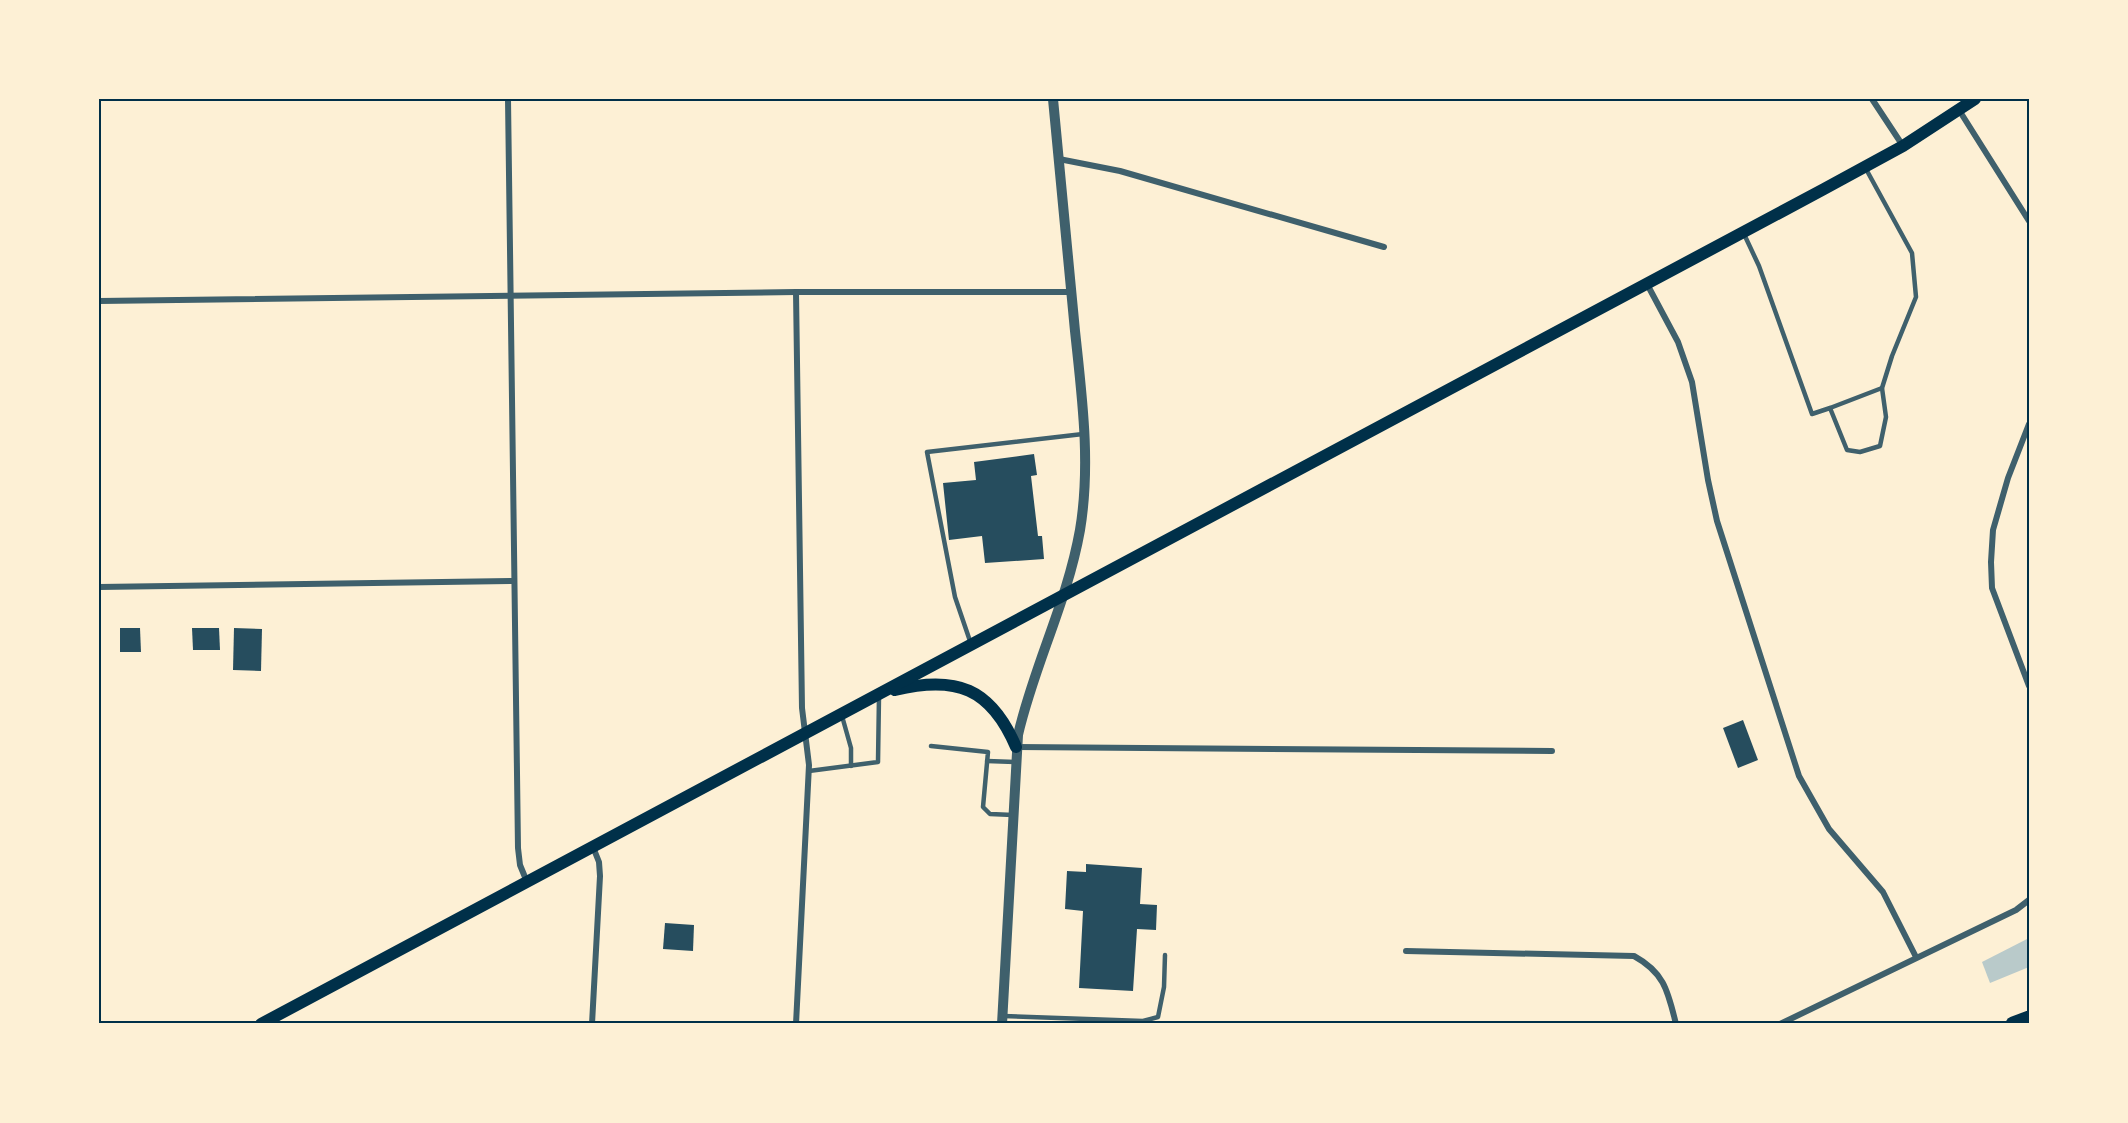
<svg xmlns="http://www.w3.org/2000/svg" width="2128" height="1123" viewBox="0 0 2128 1123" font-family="'Work Sans',sans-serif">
<rect width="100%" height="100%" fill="#fdf0d5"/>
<path fill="#b9caca" d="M2029 938V967L1990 983 1982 962Z"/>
<g fill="#264d5e">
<path d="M1034 454 1037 475 1031 476 1038 536H1042L1044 559 985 563 982 536 949 540 943 483 976 480 974 462Z"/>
<path d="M120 628H140L141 652H120Z"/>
<path d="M192 628H219L220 650H193Z"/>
<path d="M234 628 262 629 261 671 233 670Z"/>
<path d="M1743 720 1758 760 1738 768 1723 728Z"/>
<path d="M1086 864 1142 868 1140 904 1157 905 1156 930 1137 929 1133 991 1079 988 1083 911 1065 909 1067 871 1086 872Z"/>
<path d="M665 923 694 925 693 951 663 949Z"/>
</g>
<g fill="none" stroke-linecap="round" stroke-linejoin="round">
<g stroke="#3f606c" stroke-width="4.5">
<path d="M1744 234 1759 266 1812 414 1830 408 1847 450 1860 452 1880 446 1886 417 1882 388 1892 356 1916 297 1912 253 1866 169"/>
<path d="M1830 408 1882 388"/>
<path d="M971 644 955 597 927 452 1083 434"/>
<path d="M842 716 851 748V766"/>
<path d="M931 746 988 752 983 807 990 814 1013 815"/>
<path d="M987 761 1015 762"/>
<path d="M809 771 878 762 879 696"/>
<path d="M1003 1016 1143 1021 1158 1017 1164 987 1165 955"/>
</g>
<g stroke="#3f606c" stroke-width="6">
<path d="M508 99 518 848 520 865 527 882"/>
<path d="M1872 99 1903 146"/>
<path d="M1959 110 2029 221"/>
<path d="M1059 159 1120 171 1384 247"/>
<path d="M1647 284 1678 342 1692 382 1708 480 1717 521 1799 776 1829 829 1883 892 1916 957"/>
<path d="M99 301 796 292H1072"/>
<path d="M2029 424 2008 478 1993 530 1991 562 1992 588 2029 686"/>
<path d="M99 587 514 581"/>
<path d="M1017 747 1552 751"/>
<path d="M1406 951 1634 956C1665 973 1668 992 1676 1024"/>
<path d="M592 1024 600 876 599 862 593 847"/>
<path d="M796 1024 809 765 802 708 796 292"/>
<path d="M1780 1024 2016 910 2029 900"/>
</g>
<path stroke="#3f606c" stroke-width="10" d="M1002 1024 1018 735C1034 665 1067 603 1080 530 1091 464 1082 397 1075 331 1068 253 1060 176 1053 99"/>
<g stroke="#003049" stroke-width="12">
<path d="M895 690C956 675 991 688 1016 747"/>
<path d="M261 1024 1824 189 1903 146 1975 99"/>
</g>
<path stroke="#003049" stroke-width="15" d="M2013 1024 2029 1018"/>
</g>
<rect width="2128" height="1123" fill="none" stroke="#fdf0d5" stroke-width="201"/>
<rect x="100" y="100" width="1928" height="922" fill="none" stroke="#003049" stroke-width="2"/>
</svg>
